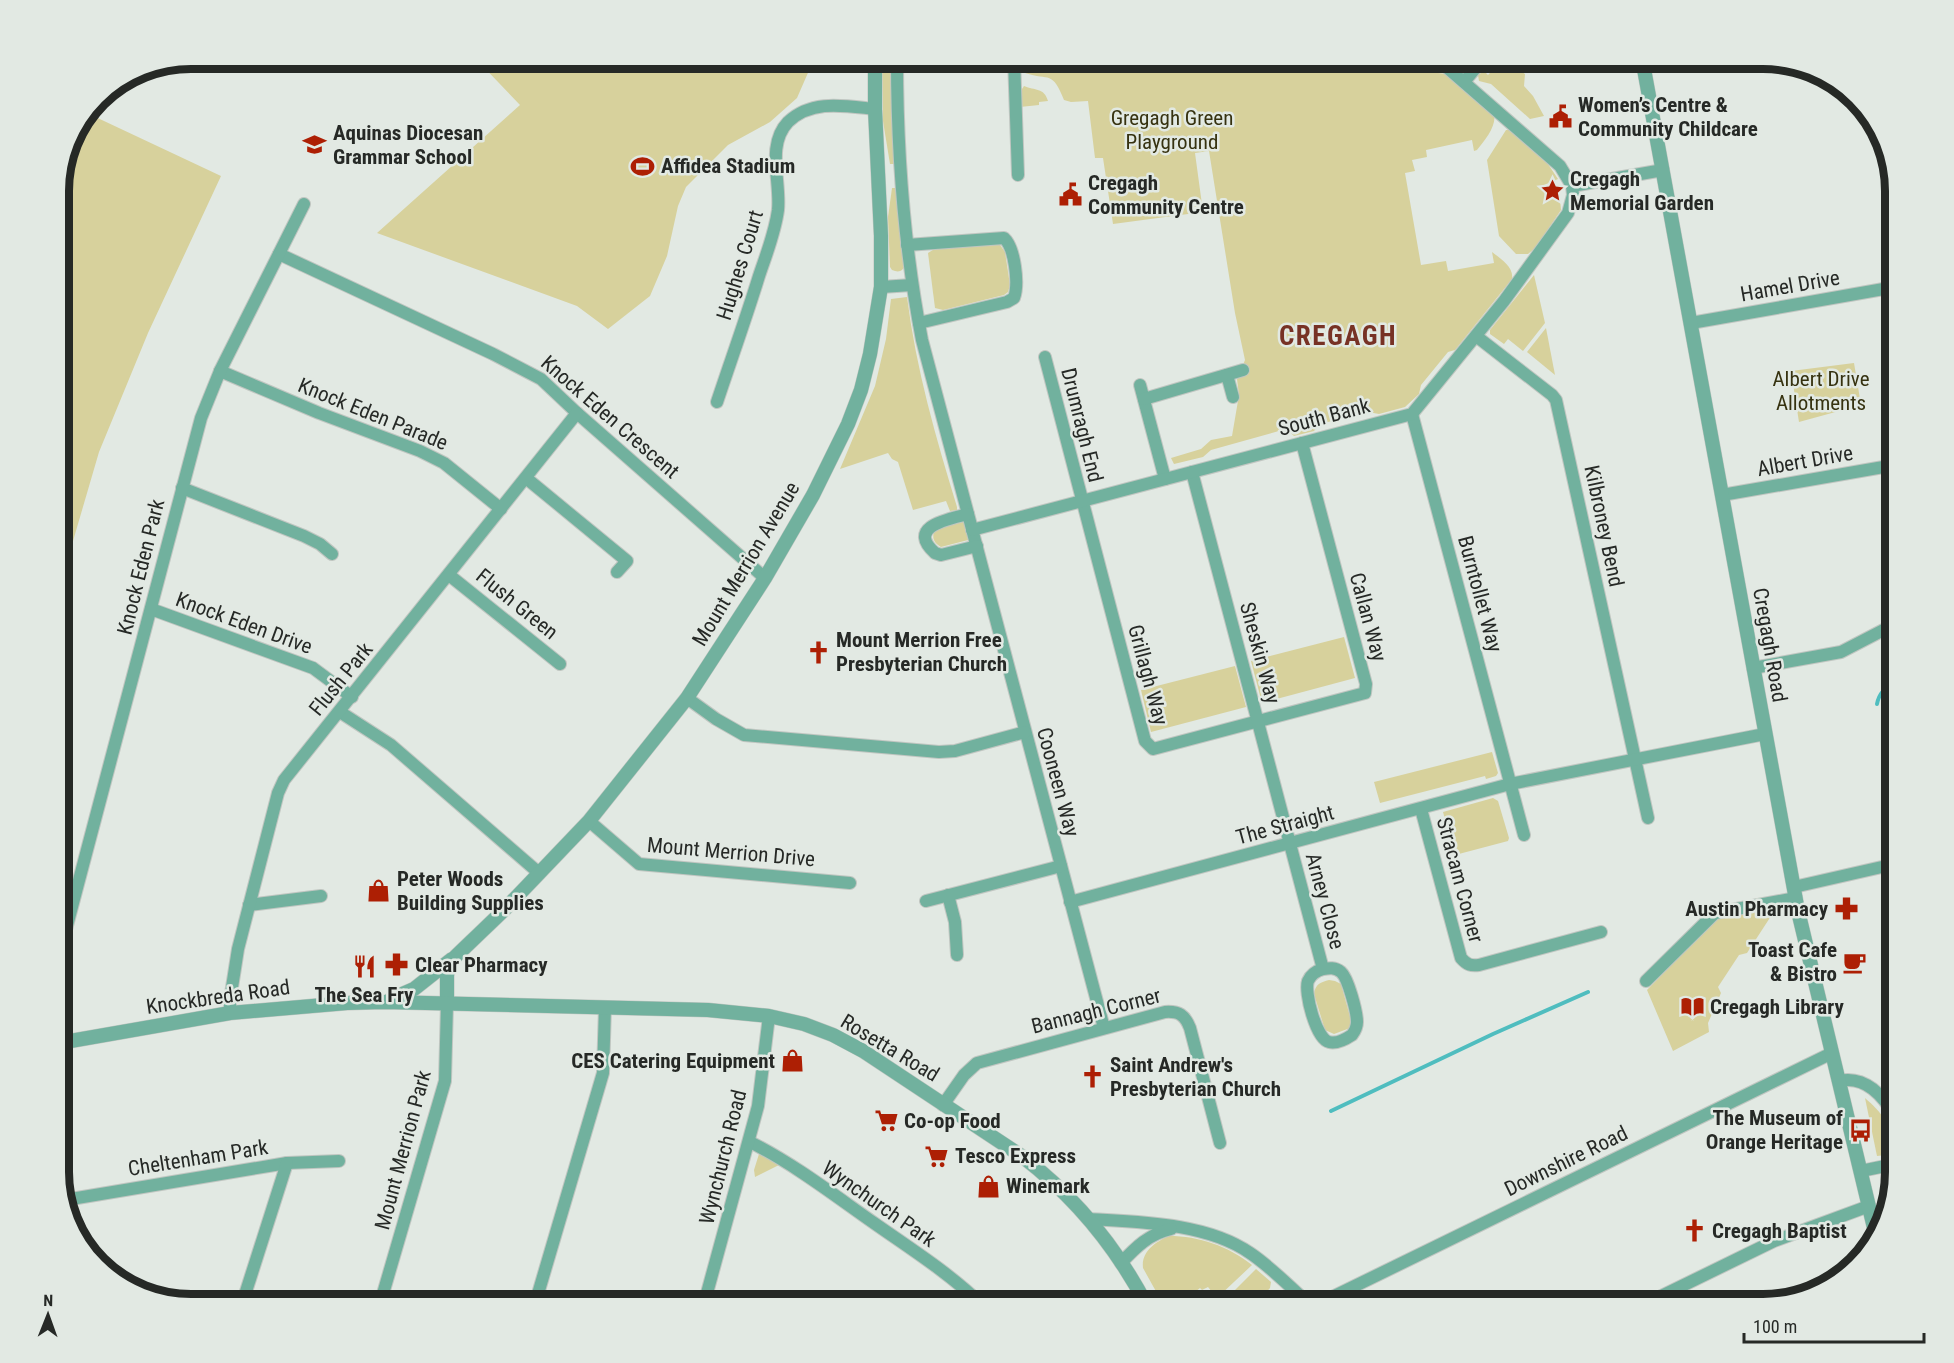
<svg xmlns="http://www.w3.org/2000/svg" width="1954" height="1363" viewBox="0 0 1954 1363" font-family="'Roboto Condensed',sans-serif">
<rect width="100%" height="100%" fill="#e2e9e3"/>
<g fill="#d7d19c">
<path d="M476 59H814L797 98 770 122 728 145 686 187 678 206 667 256 650 296 608 329 577 306 377 233 520 105Z"/>
<path d="M882 59H893L895 164H890L883 121Z"/>
<path d="M1019 59H1422L1438 73 1448 74 1494 113C1497 126 1485 140 1477 150L1474 151 1472 140 1426 150 1427 157 1412 160 1415 171 1405 173 1421 265 1446 261 1448 271 1494 263 1492 252C1501 259 1514 267 1512 279L1455 350 1448 352 1421 385 1419 394 1405 407 1379 414 1368 412 1320 424 1314 431 1294 436 1286 429 1211 450 1203 457 1174 464 1171 458 1201 449 1211 440 1232 436 1239 395 1237 379 1245 360 1235 313 1209 151 1195 153 1203 212 1113 224 1103 158H1095L1088 101 1071 102 1064 100C1052 70 1050 81 1025 73L1021 68Z"/>
<path d="M1503 59 1525 74 1524 86 1533 96 1544 116 1530 119 1491 84 1479 81 1478 75 1484 71 1488 75Z"/>
<path d="M1024 86C1035 91 1044 87 1048 101L1039 102V105L1020 107V92Z"/>
<path d="M87 113 221 176 148 333 99 452 59 589V183L69 140Z"/>
<path d="M1506 130H1513L1546 161 1558 179 1544 185 1545 198 1560 199 1561 210 1536 247 1528 254H1516L1499 236 1487 160Z"/>
<path d="M892 188H896L905 265C903 271 899 273 892 270L890 267 888 217Z"/>
<path d="M994 243 1000 245 1005 252 1010 285 1008 292 1004 295 943 310 935 308 928 253 936 248Z"/>
<path d="M1534 275 1545 323 1523 351 1508 339 1504 344 1490 334V330Z"/>
<path d="M907 297C916 369 936 438 957 507V510L950 511 946 501 913 510 898 462 892 459 888 453 840 469 875 386 886 339 891 299Z"/>
<path d="M1546 328 1555 375 1527 352Z"/>
<path d="M1854 363 1861 405 1799 422 1791 371Z"/>
<path d="M963 521 966 523 968 540 941 547C932 542 931 535 937 526Z"/>
<path d="M1344 637 1355 678 1262 703 1251 661Z"/>
<path d="M1235 666 1246 707 1151 732 1141 690Z"/>
<path d="M1492 752 1498 773 1496 776 1486 779 1485 776 1380 803 1374 782Z"/>
<path d="M1493 798 1498 801 1509 838 1508 841 1455 855 1443 812Z"/>
<path d="M1764 907 1773 913 1747 953 1739 955 1718 987 1721 993 1708 1023 1709 1032 1673 1051 1647 990 1717 918Z"/>
<path d="M1329 980 1335 981 1341 984 1351 1020 1350 1028 1334 1034 1325 1030 1314 994C1315 984 1321 982 1329 980Z"/>
<path d="M1865 1098C1881 1112 1894 1127 1892 1149L1886 1155 1877 1156Z"/>
<path d="M759 1154H763L779 1165 755 1177 754 1170Z"/>
<path d="M1169 1236C1199 1236 1228 1246 1252 1265L1217 1298 1208 1287 1202 1290 1200 1288 1180 1304H1163L1143 1268C1141 1252 1155 1242 1169 1236Z"/>
<path d="M1256 1269 1271 1282 1270 1288 1256 1304H1231L1226 1299Z"/>
</g>
<g fill="none" stroke-linecap="round" stroke-linejoin="round">
<g stroke="#4fbdbf" stroke-width="4">
<path d="M1877 704C1879 693 1885 687 1895 683"/>
<path d="M1331 1111 1493 1034 1588 992"/>
</g>
<defs>
<g id="minor">
<path d="M897 58C897 153 904 247 922 340L1104 1028"/>
<path d="M1014 58 1018 175"/>
<path d="M1464 82 1484 58"/>
<path d="M1875 122 1879 129"/>
<path d="M1892 176 1895 200"/>
<path d="M1572 186 1663 170"/>
<path d="M907 245 1004 238C1015 248 1019 284 1014 298L1007 302 919 323"/>
<path d="M279 254 493 354 541 379 577 413 765 578"/>
<path d="M881 287 912 285"/>
<path d="M1691 323 1895 287"/>
<path d="M1476 336 1552 395 1556 400 1648 818"/>
<path d="M1045 357 1145 741 1153 749 1365 693 1366 684 1302 443"/>
<path d="M220 371 319 413 420 451 444 463 501 509"/>
<path d="M1227 375 1233 397"/>
<path d="M1140 385 1165 479"/>
<path d="M1144 399 1243 370"/>
<path d="M717 402C731 360 746 318 759 276 766 255 775 233 778 210 781 182 766 145 788 122 812 99 845 106 875 109"/>
<path d="M1412 414 1524 835"/>
<path d="M1192 472 1323 969C1329 968 1335 967 1341 972 1348 978 1357 1012 1357 1022 1357 1027 1355 1031 1352 1035 1346 1039 1336 1044 1329 1042 1316 1039 1304 992 1308 981 1311 974 1316 971 1323 969"/>
<path d="M526 478 627 561 617 572"/>
<path d="M182 488 304 536 320 544 332 554"/>
<path d="M1722 495 1895 465"/>
<path d="M968 514C950 519 905 526 935 553L941 555 977 546"/>
<path d="M972 530 1412 414 1504 301 1568 213 1573 195 1572 186 1560 166 1436 58"/>
<path d="M449 575 560 664"/>
<path d="M151 609 313 668 352 697"/>
<path d="M1753 668 1841 652 1895 624"/>
<path d="M687 698 716 719 744 735 939 752 955 751 1025 732"/>
<path d="M340 712 391 745 539 873"/>
<path d="M1421 809 1461 958C1467 965 1471 966 1479 965L1601 932"/>
<path d="M589 821 639 864 850 883"/>
<path d="M1794 887 1895 864"/>
<path d="M948 895 955 922 957 955"/>
<path d="M926 901 1061 866"/>
<path d="M1070 902 1510 784 1765 734"/>
<path d="M249 905 321 896"/>
<path d="M59 956 201 418 220 371 304 204"/>
<path d="M1646 981 1715 913 1796 898"/>
<path d="M230 1013V1000L238 949 278 793 284 780 577 413"/>
<path d="M1839 1081C1865 1075 1884 1096 1895 1117"/>
<path d="M943 1105 964 1075 977 1063 1165 1012C1179 1011 1185 1015 1190 1028L1220 1143"/>
<path d="M750 1142C794 1164 834 1195 874 1223 911 1249 949 1273 981 1304"/>
<path d="M1861 1171 1895 1164"/>
<path d="M65 1200 287 1163 339 1161"/>
<path d="M1089 1219C1140 1222 1207 1223 1250 1253 1271 1267 1290 1287 1309 1304"/>
<path d="M1121 1263C1136 1247 1149 1234 1171 1229"/>
<path d="M242 1304 287 1163"/>
<path d="M380 1304 445 1081 447 1004"/>
<path d="M535 1304 603 1073 605 1007"/>
<path d="M704 1304 758 1106 769 1016"/>
<path d="M1318 1304 1832 1053"/>
<path d="M1645 1304 1774 1241 1869 1206"/>
</g>
<g id="tertiary">
<path d="M1642 58 1798 911 1876 1236"/>
<path d="M391 999 414 989 452 959"/>
<path d="M447 1004V975L449 966 456 956 504 910 589 821 687 698 765 578 813 495 848 424 861 390 870 354 881 287V236L875 109V58"/>
<path d="M59 1043 230 1013 347 1003 384 1002 708 1010 769 1016 804 1024 833 1035 863 1051 1023 1157C1075 1197 1116 1247 1146 1304"/>
</g>
</defs>
<use href="#minor" stroke="#c0c6c1" stroke-width="14"/>
<use href="#tertiary" stroke="#c0c6c1" stroke-width="15"/>
<use href="#minor" stroke="#71b19e" stroke-width="12"/>
<use href="#tertiary" stroke="#71b19e" stroke-width="14"/>
</g>
<defs>
<symbol id="civic-bare" viewBox="-9 -9 18 18"><path d="M-.6-6.5H3V-4.5H.6V-3L4-1V1h2V6H-6V1h2V-1L-.6-3ZM-1.2 2.5V6h2.4V2.5Z" fill="#ad1f04" stroke="#e2e9e3" stroke-width="2.5" paint-order="stroke"/></symbol>
<symbol id="school-bare" viewBox="-9 -9 18 18"><path d="M0-5L7-2L0 1L-7-2ZM-4 1L0 2.5L4 1V4Q0 6-4 4Z" fill="#ad1f04" stroke="#e2e9e3" stroke-width="2.5" paint-order="stroke"/></symbol>
<symbol id="stadium-bare" viewBox="-9 -9 18 18"><path d="M0-5a6.5 5 0 1 0 0 10a6.5 5 0 1 0 0-10ZM-3.5-1.8h7v3.6h-7Z" fill="#ad1f04" stroke="#e2e9e3" stroke-width="2.5" paint-order="stroke"/></symbol>
<symbol id="sight-bare" viewBox="-9 -9 18 18"><path d="M0-6L1.8-2.2L6-1.7L2.9 1.2L3.7 5.4L0 3.3L-3.7 5.4L-2.9 1.2L-6-1.7L-1.8-2.2Z" fill="#ad1f04" stroke="#e2e9e3" stroke-width="2.5" paint-order="stroke"/></symbol>
<symbol id="church-bare" viewBox="-9 -9 18 18"><path d="M-1.2-6h2.4v3.5h3.3v2.4h-3.3V6h-2.4V-.1h-3.3v-2.4h3.3Z" fill="#ad1f04" stroke="#e2e9e3" stroke-width="2.5" paint-order="stroke"/></symbol>
<symbol id="shop-bare" viewBox="-9 -9 18 18"><path d="M-5-2.5h2.3a2.7 3.5 0 0 1 5.4 0H5L5.5 6h-11ZM-1.5-2.5h3a1.5 2.3 0 0 0-3 0Z" fill="#ad1f04" stroke="#e2e9e3" stroke-width="2.5" paint-order="stroke"/></symbol>
<symbol id="pharmacy-bare" viewBox="-9 -9 18 18"><path d="M-2-6h4v4h4v4h-4v4h-4v-4h-4v-4h4Z" fill="#ad1f04" stroke="#e2e9e3" stroke-width="2.5" paint-order="stroke"/></symbol>
<symbol id="cafe-bare" viewBox="-9 -9 18 18"><path d="M-5.5-4.5H6V0H3Q3 3.5 0 3.5H-2.5Q-5.5 3.5-5.5 0ZM3-3.2v2h1.7v-2ZM-6 4.5H4V6H-6Z" fill="#ad1f04" stroke="#e2e9e3" stroke-width="2.5" paint-order="stroke"/></symbol>
<symbol id="restaurant-bare" viewBox="-9 -9 18 18"><path d="M-5-6h1v4h1v-4h1v4h1v-4h1v5L-1.5 .5V6h-2V.5L-5-1ZM5-6V6H3V1.5H1.5Q1.5-4 5-6Z" fill="#ad1f04" stroke="#e2e9e3" stroke-width="2.5" paint-order="stroke"/></symbol>
<symbol id="library-bare" viewBox="-9 -9 18 18"><path d="M-6-4Q-3-5.5-.7-3.5V5Q-3 3-6 4ZM6-4Q3-5.5 .7-3.5V5Q3 3 6 4Z" fill="#ad1f04" stroke="#e2e9e3" stroke-width="2.5" paint-order="stroke"/></symbol>
<symbol id="supermarket-bare" viewBox="-9 -9 18 18"><path d="M-6-5.5h2.5l.6 2H6L4.5 2H-2.5L-4.4-4H-6ZM-1.5 3.2a1.3 1.3 0 1 0 .1 0ZM3 3.2a1.3 1.3 0 1 0 .1 0Z" fill="#ad1f04" stroke="#e2e9e3" stroke-width="2.5" paint-order="stroke"/></symbol>
<symbol id="bus-bare" viewBox="-9 -9 18 18"><path d="M-5-6H5V4H4V6H2V4H-2V6H-4V4H-5ZM-3.5-4V0h7V-4ZM-3.5 1.2v1.5H-2V1.2ZM2 1.2v1.5H3.5V1.2Z" fill="#ad1f04" stroke="#e2e9e3" stroke-width="2.5" paint-order="stroke"/></symbol>
</defs>
<g fill-rule="evenodd">
<use href="#civic-bare" x="1544" y="100" width="33" height="33"/>
<use href="#school-bare" x="298" y="128" width="33" height="33"/>
<use href="#stadium-bare" x="626" y="150" width="33" height="33"/>
<use href="#sight-bare" x="1536" y="174" width="33" height="33"/>
<use href="#civic-bare" x="1054" y="178" width="33" height="33"/>
<use href="#church-bare" x="802" y="636" width="33" height="33"/>
<use href="#shop-bare" x="362" y="874" width="33" height="33"/>
<use href="#pharmacy-bare" x="1830" y="892" width="33" height="33"/>
<use href="#cafe-bare" x="1838" y="946" width="33" height="33"/>
<use href="#pharmacy-bare" x="380" y="948" width="33" height="33"/>
<use href="#restaurant-bare" x="348" y="950" width="33" height="33"/>
<use href="#library-bare" x="1676" y="990" width="33" height="33"/>
<use href="#shop-bare" x="776" y="1044" width="33" height="33"/>
<use href="#church-bare" x="1076" y="1060" width="33" height="33"/>
<use href="#supermarket-bare" x="870" y="1104" width="33" height="33"/>
<use href="#bus-bare" x="1844" y="1114" width="33" height="33"/>
<use href="#supermarket-bare" x="920" y="1140" width="33" height="33"/>
<use href="#shop-bare" x="972" y="1170" width="33" height="33"/>
<use href="#church-bare" x="1678" y="1214" width="33" height="33"/>
</g>
<g text-anchor="middle" dominant-baseline="central" stroke-width="5" stroke-linejoin="round" paint-order="stroke">
<g font-size="21" font-weight="bold" fill="#262926" stroke="#e2e9e3" text-anchor="start">
<text x="1578" y="105">Women’s Centre &amp;<tspan x="1578" dy="24">Community Childcare</tspan></text>
<text x="333" y="133">Aquinas Diocesan<tspan x="333" dy="24">Grammar School</tspan></text>
<text x="661" y="166">Affidea Stadium</text>
<text x="1570" y="179">Cregagh<tspan x="1570" dy="24">Memorial Garden</tspan></text>
<text x="1088" y="183">Cregagh<tspan x="1088" dy="24">Community Centre</tspan></text>
<text x="836" y="640">Mount Merrion Free<tspan x="836" dy="24">Presbyterian Church</tspan></text>
<text x="397" y="879">Peter Woods<tspan x="397" dy="24">Building Supplies</tspan></text>
<text x="1828" y="909" text-anchor="end">Austin Pharmacy</text>
<text x="1837" y="950" text-anchor="end">Toast Cafe<tspan x="1837" dy="24">&amp; Bistro</tspan></text>
<text x="415" y="965">Clear Pharmacy</text>
<text x="364" y="995" text-anchor="middle">The Sea Fry</text>
<text x="1710" y="1007">Cregagh Library</text>
<text x="775" y="1061" text-anchor="end">CES Catering Equipment</text>
<text x="1110" y="1065">Saint Andrew's<tspan x="1110" dy="24">Presbyterian Church</tspan></text>
<text x="1843" y="1118" text-anchor="end">The Museum of<tspan x="1843" dy="24">Orange Heritage</tspan></text>
<text x="904" y="1121">Co-op Food</text>
<text x="955" y="1156">Tesco Express</text>
<text x="1006" y="1186">Winemark</text>
<text x="1712" y="1231">Cregagh Baptist</text>
</g>
<g font-size="21" fill="#363210" stroke="#e2e9e3">
<text x="1172" y="118">Gregagh Green<tspan x="1172" dy="24">Playground</tspan></text>
<text x="1821" y="379">Albert Drive<tspan x="1821" dy="24">Allotments</tspan></text>
</g>
<g font-size="21" fill="#262926" stroke="#e2e9e3">
<text transform="translate(740 265) rotate(-73)">Hughes Court</text>
<text transform="translate(1790 286) rotate(-10)">Hamel Drive</text>
<text transform="translate(373 414) rotate(22)">Knock Eden Parade</text>
<text transform="translate(610 417) rotate(41)">Knock Eden Crescent</text>
<text transform="translate(1324 417) rotate(-15)">South Bank</text>
<text transform="translate(1082 425) rotate(76)">Drumragh End</text>
<text transform="translate(1805 461) rotate(-10)">Albert Drive</text>
<text transform="translate(1604 526) rotate(78)">Kilbroney Bend</text>
<text transform="translate(746 564) rotate(-59)">Mount Merrion Avenue</text>
<text transform="translate(141 567) rotate(-76)">Knock Eden Park</text>
<text transform="translate(1480 594) rotate(75)">Burntollet Way</text>
<text transform="translate(517 604) rotate(39)">Flush Green</text>
<text transform="translate(1368 617) rotate(75)">Callan Way</text>
<text transform="translate(244 623) rotate(20)">Knock Eden Drive</text>
<text transform="translate(1770 645) rotate(80)">Cregagh Road</text>
<text transform="translate(1260 653) rotate(75)">Sheskin Way</text>
<text transform="translate(1148 675) rotate(75)">Grillagh Way</text>
<text transform="translate(341 679) rotate(-51)">Flush Park</text>
<text transform="translate(1058 782) rotate(75)">Cooneen Way</text>
<text transform="translate(1285 825) rotate(-15)">The Straight</text>
<text transform="translate(731 852) rotate(5)">Mount Merrion Drive</text>
<text transform="translate(1460 880) rotate(75)">Stracam Corner</text>
<text transform="translate(1325 901) rotate(75)">Arney Close</text>
<text transform="translate(218 997) rotate(-8)">Knockbreda Road</text>
<text transform="translate(1096 1011) rotate(-14)">Bannagh Corner</text>
<text transform="translate(890 1048) rotate(31)">Rosetta Road</text>
<text transform="translate(403 1150) rotate(-75)">Mount Merrion Park</text>
<text transform="translate(723 1157) rotate(-76)">Wynchurch Road</text>
<text transform="translate(198 1158) rotate(-9)">Cheltenham Park</text>
<text transform="translate(1566 1161) rotate(-26)">Downshire Road</text>
<text transform="translate(879 1204) rotate(35)">Wynchurch Park</text>
</g>
<g font-size="27" font-weight="bold" letter-spacing="1.5" fill="#773225" stroke="#e2e9e3">
<text x="1338" y="336">CREGAGH</text>
</g>
</g>
<path d="M0 0H1954V1363H0ZM191 69H1763A122 122 0 0 1 1885 191V1172A122 122 0 0 1 1763 1294H191A122 122 0 0 1 69 1172V191A122 122 0 0 1 191 69Z" fill="#e2e9e3" fill-rule="evenodd"/>
<path fill="none" stroke="#262926" stroke-width="8" d="M191 69H1763A122 122 0 0 1 1885 191V1172A122 122 0 0 1 1763 1294H191A122 122 0 0 1 69 1172V191A122 122 0 0 1 191 69Z"/>
<g transform="translate(48 1315) rotate(1)" stroke="#e2e9e3" stroke-width="4.5" paint-order="stroke">
<path d="M0-4.5L10 22L0 15L-10 22Z" fill="#262926"/>
<text y="-9" font-size="16" font-weight="bold" text-anchor="middle" fill="#262926">N</text>
</g>
<path d="M1744 1333v9h180v-9" fill="none" stroke="#262926" stroke-width="3"/>
<text x="1753" y="1333" font-size="18" fill="#262926" stroke="#e2e9e3" stroke-width="4.5" paint-order="stroke">100 m</text>
</svg>
